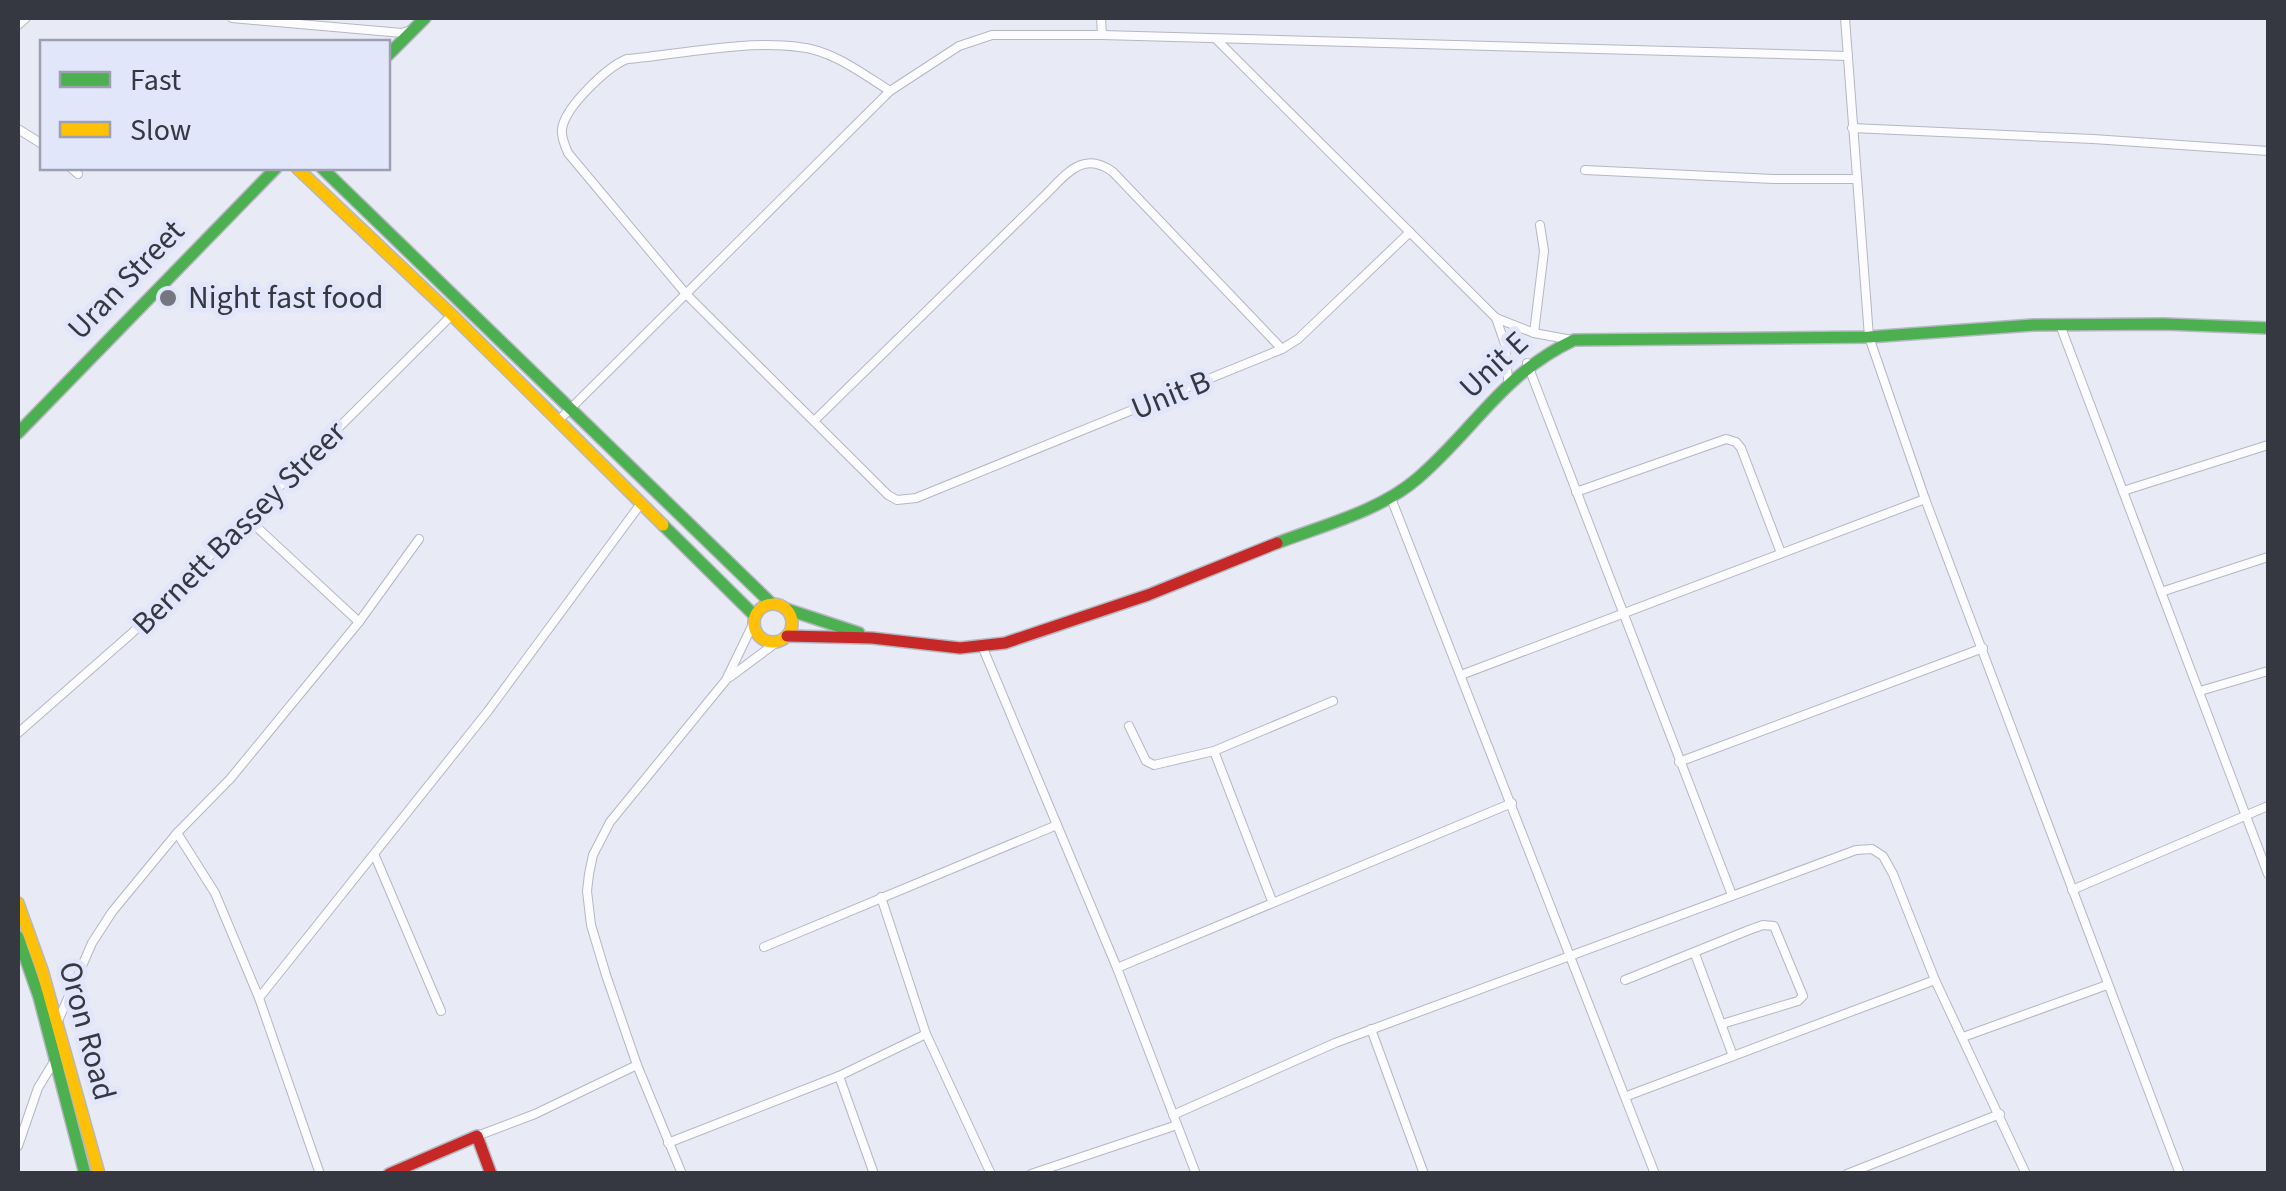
<svg xmlns="http://www.w3.org/2000/svg" width="2286" height="1191" viewBox="0 0 2286 1191" font-family="'Source Sans 3',sans-serif">
<rect width="100%" height="100%" fill="#e8eaf5"/>
<g fill="none" stroke-linecap="round" stroke-linejoin="round">
<defs>
<g id="street">
<path d="M232 18 402 33 411 30"/>
<path d="M1101 18 1102 35"/>
<path d="M1845 18 1869 337 1925 499 2180 1174"/>
<path d="M18 25 26 18"/>
<path d="M1216 39 1496 318 1534 333 1572 340"/>
<path d="M890 91C863 74 832 50 799 47 744 40 682 54 627 59 607 67 565 107 562 129 561 138 565 145 568 153L686 294 888 495 897 500 916 498 1282 349 1298 339 1410 232"/>
<path d="M1852 128 2093 139 2268 151"/>
<path d="M18 129 42 144"/>
<path d="M71 168 78 174"/>
<path d="M1585 170 1773 179H1855"/>
<path d="M1496 318 1505 344 1508 380"/>
<path d="M2060 325 2268 874"/>
<path d="M1534 333 1544 251 1540 225"/>
<path d="M1527 363 1732 895"/>
<path d="M559 420 890 91 959 46 992 35H1102L1848 56"/>
<path d="M815 420 1040 200C1064 178 1081 148 1113 172L1282 349"/>
<path d="M2123 491 2268 445"/>
<path d="M1576 492 1726 439 1736 442 1741 448 1781 553"/>
<path d="M1391 498 1655 1174"/>
<path d="M248 519 359 622"/>
<path d="M2161 592 2268 557"/>
<path d="M982 646 1117 968 1196 1174"/>
<path d="M1461 675 1925 499"/>
<path d="M730 677 777 642"/>
<path d="M2200 691 2268 671"/>
<path d="M1129 726 1146 761 1154 765 1214 751 1333 701"/>
<path d="M18 733 132 633 452 315"/>
<path d="M1214 751 1272 901"/>
<path d="M1679 762 1983 648"/>
<path d="M177 833 215 893 259 998"/>
<path d="M375 856 441 1011"/>
<path d="M2072 890 2268 806"/>
<path d="M881 897 926 1034 991 1174"/>
<path d="M764 947 1057 825"/>
<path d="M1695 954 1733 1056"/>
<path d="M1117 968 1512 803"/>
<path d="M1625 980 1749 930 1763 925 1774 926 1803 996 1798 1001 1722 1024"/>
<path d="M58 1021 92 943 112 912 177 833 230 779 359 622 419 539"/>
<path d="M1371 1029 1424 1174"/>
<path d="M1963 1037 2107 985"/>
<path d="M839 1076 874 1174"/>
<path d="M1627 1096 1935 980"/>
<path d="M1173 1115 1335 1043 1856 850 1872 849 1883 856 1893 874 1935 980 2026 1174"/>
<path d="M477 1136 535 1114 637 1065"/>
<path d="M668 1143 839 1076 926 1034"/>
<path d="M18 1146 38 1088 55 1060"/>
<path d="M320 1174 259 998 488 711 642 502"/>
<path d="M682 1174 637 1065 606 975 591 925 587 891 589 874 593 855 610 822 726 680 753 624"/>
<path d="M1031 1174 1177 1125"/>
<path d="M1847 1174 2000 1114"/>
</g>
<g id="fast">
<path d="M388 55 425 18"/>
<path d="M322 168 772 604"/>
<path d="M18 433 276 168"/>
<path d="M663 525 755 616"/>
<path d="M1277 543C1324 525 1380 511 1418 478 1475 429 1502 374 1574 340L1869 337 2033 325 2164 324 2268 328"/>
<path d="M786 609 859 633"/>
<path d="M18 937 39 997 85 1174"/>
</g>
<g id="slow">
<path d="M297 168 452 315 663 525"/>
<circle cx="773" cy="623" r="19"/>
<path d="M18 903 42 970 99 1174"/>
</g>
<g id="jam">
<path d="M787 636 872 638 960 648 1005 643 1148 595 1277 543"/>
<path d="M389 1174 477 1136 491 1174"/>
</g>
</defs>
<use href="#street" stroke="#b5b7c1" stroke-width="10"/>
<use href="#fast" stroke="#b5b7c1" stroke-width="14"/>
<use href="#slow" stroke="#b5b7c1" stroke-width="14"/>
<use href="#jam" stroke="#b5b7c1" stroke-width="14"/>
<use href="#street" stroke="#fcfcfe" stroke-width="8"/>
<use href="#fast" stroke="#4caf50" stroke-width="11"/>
<use href="#slow" stroke="#ffc107" stroke-width="11"/>
<use href="#jam" stroke="#c62828" stroke-width="11"/>
</g>
<circle fill="#747680" stroke="#e2e6fb" stroke-width="4" cx="168" cy="298" r="10"/>
<g text-anchor="middle" dominant-baseline="central" stroke-width="10" stroke-linejoin="round" paint-order="stroke">
<g font-size="32" fill="#353741" stroke="#e2e6fb">
<text transform="translate(126 280) rotate(-46)">Uran Street</text>
<text transform="translate(1494 365) rotate(-43)">Unit E</text>
<text transform="translate(1171 395) rotate(-22)">Unit B</text>
<text transform="translate(239 528) rotate(-45)">Bernett Bassey Streer</text>
<text transform="translate(87 1031) rotate(75)">Oron Road</text>
</g>
<g font-size="32" fill="#353741" stroke="#e2e6fb" text-anchor="start">
<text x="188" y="298">Night fast food</text>
</g>
</g>
<rect width="2286" height="1191" fill="none" stroke="#353741" stroke-width="40"/>
<rect x="40" y="40" width="350" height="130" fill="#e2e6fb" stroke="#9da0b1" stroke-width="2.5"/>
<rect x="60" y="72" width="50" height="15" fill="#4caf50" stroke="#9da0b1" stroke-width="2.5"/>
<text x="130" y="90" font-size="30" fill="#353741">Fast</text>
<rect x="60" y="122" width="50" height="15" fill="#ffc107" stroke="#9da0b1" stroke-width="2.5"/>
<text x="130" y="140" font-size="30" fill="#353741">Slow</text>
</svg>
